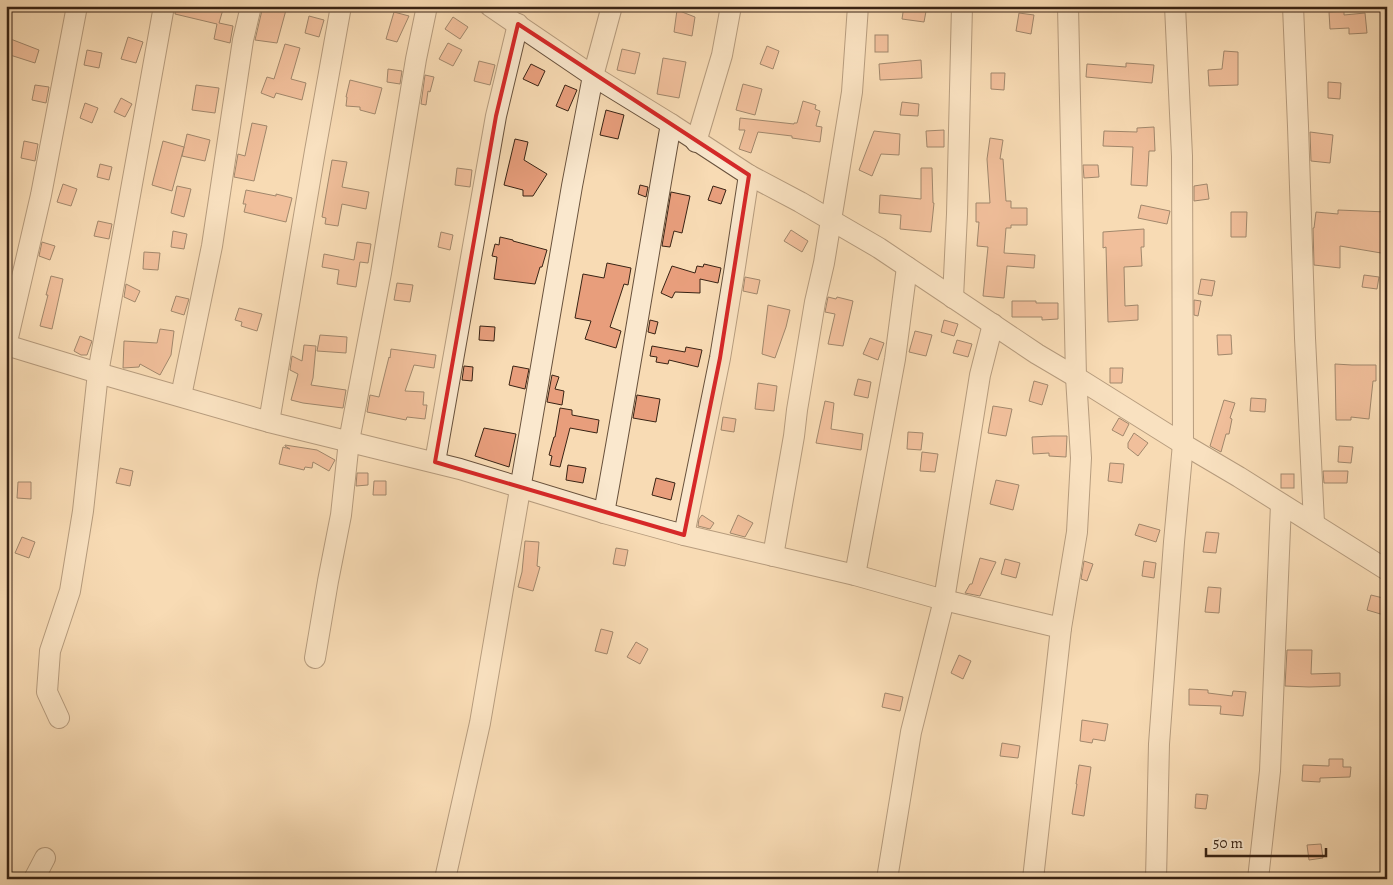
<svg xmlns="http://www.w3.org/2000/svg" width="1393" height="885" viewBox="0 0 1393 885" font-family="Alegreya,serif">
<rect width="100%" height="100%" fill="#f8dbb4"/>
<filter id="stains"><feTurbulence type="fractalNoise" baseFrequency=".004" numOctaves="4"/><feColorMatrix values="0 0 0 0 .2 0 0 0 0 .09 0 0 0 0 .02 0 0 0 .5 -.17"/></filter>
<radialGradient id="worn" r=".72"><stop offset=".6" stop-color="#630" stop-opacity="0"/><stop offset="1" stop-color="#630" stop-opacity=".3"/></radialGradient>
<g fill="#e89e7c" stroke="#382314">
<path d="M176 6H224L219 23 233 26 230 43 214 39 217 24 175 14Z"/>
<path d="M263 6H275L286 10 277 43 255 40Z"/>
<path d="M904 6H927L924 22 902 19Z"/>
<path d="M677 10 695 17 692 36 674 32Z"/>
<path d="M1344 11V15L1365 13 1367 33 1349 34V28L1330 29 1329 12Z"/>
<path d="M394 12 409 16 397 42 386 39Z"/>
<path d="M1019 13 1034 15 1031 34 1016 31Z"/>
<path d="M309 16 324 20 319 37 305 33Z"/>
<path d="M453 17 468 27 460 39 445 29Z"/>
<rect x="875" y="35" width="13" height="17"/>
<path d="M128 37 143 42 136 63 121 59Z"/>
<path d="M8 38 39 50 35 63 7 54Z"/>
<path d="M448 43 462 50 453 66 439 59Z"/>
<path d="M285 44 300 48 291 79 306 83 302 100 276 93 274 98 261 93 267 77 274 79Z"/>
<path d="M767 46 779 51 773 69 760 64Z"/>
<path d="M622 49 640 53 635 74 617 70Z"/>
<path d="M87 50 102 53 99 68 84 65Z"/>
<path d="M1224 51 1238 52V85L1209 86 1208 70 1222 69Z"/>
<path d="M663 58 686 62 679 98 657 94Z"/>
<path d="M921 60 922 78 880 80 879 64Z"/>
<path d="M479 61 495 65 490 85 474 81Z"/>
<path d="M1126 63 1154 65 1152 83 1086 77 1087 64 1126 67Z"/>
<path d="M531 64 545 71 538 86 523 79Z"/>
<path d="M388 69 402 71 400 84 387 82Z"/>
<path d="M991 73H1005L1004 90 991 89Z"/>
<path d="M425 75 434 77 430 92 428 91 426 105 421 104Z"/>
<path d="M350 80 382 88 375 114 360 110V107L346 106 347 97H346Z"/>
<path d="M1328 82 1341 83 1340 99 1328 98Z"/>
<path d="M743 84 762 89 755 115 736 110Z"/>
<path d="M35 85 49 87 46 103 32 100Z"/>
<path d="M196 85 219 88 215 113 192 110Z"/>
<path d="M565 85 577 90 568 111 556 106Z"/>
<path d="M121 98 132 104 125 117 114 112Z"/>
<path d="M803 101 816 105 815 109 820 111 816 126 822 127 820 142 792 138V136L758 132 751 153 739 149 745 130H739L740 118 794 124V123H797Z"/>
<path d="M902 102 919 104 918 116 900 115Z"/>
<path d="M85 103 98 108 92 123 80 118Z"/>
<path d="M606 110 624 115 618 139 600 135Z"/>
<path d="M252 123 267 126 254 181 234 177 238 154 245 156Z"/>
<path d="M1154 127 1155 151H1149L1147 186 1131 185 1133 147 1103 146 1104 131 1137 132V128Z"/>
<path d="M944 130V147H927L926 131Z"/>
<path d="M874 131 900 134 899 155 881 154 872 176 859 170Z"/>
<path d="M1310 132 1333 135 1330 163 1311 161Z"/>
<path d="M187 134 210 140 205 161 182 156Z"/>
<path d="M990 138 1003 140 1000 159H1003L1006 201H1011V208H1027V225H1011V228H1006L1004 253 1035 255 1034 268 1007 266 1004 298 983 296 988 247 977 246 979 222H976V203H990L987 159Z"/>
<path d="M515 139 528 142 524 160 547 174 533 196H523V190L504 185Z"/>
<path d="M24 141 38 144 35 161 21 158Z"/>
<path d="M163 141 184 147 172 191 152 185Z"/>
<path d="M332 160 347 162 342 187 369 192 366 209 342 204 338 226 325 224 326 218 322 217Z"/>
<path d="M100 164 112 167 109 180 97 177Z"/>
<path d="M1083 165H1098L1099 177 1084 178Z"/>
<path d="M457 168 472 170 470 187 455 185Z"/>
<path d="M921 168H932L933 203H934L931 232 900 229 901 215 879 213 880 195 921 199Z"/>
<path d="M63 184 77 189 71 206 57 202Z"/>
<path d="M1207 184 1209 199 1194 201V186Z"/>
<path d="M640 185 648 187 646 197 638 194Z"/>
<path d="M177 186 191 189 184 217 171 213Z"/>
<path d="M713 186 726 190 721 204 708 200Z"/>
<path d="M246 190 276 196V194L292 198 286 222 244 212 246 204H243Z"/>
<path d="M671 192 690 196 682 233 674 231 670 247 662 246Z"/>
<path d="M1141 205 1170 211 1167 224 1138 218Z"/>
<path d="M1338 210 1387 212V254L1340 246V268L1314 265 1313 228H1314L1316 212 1338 214Z"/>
<path d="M1231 212H1247L1246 237H1231Z"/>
<path d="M98 221 112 224 109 239 94 236Z"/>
<path d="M1144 229V247H1141L1142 266 1124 267 1125 306 1138 305V320L1108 322 1106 247 1103 248V232Z"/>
<path d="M791 230 808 241 802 252 784 241Z"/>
<path d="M173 231 187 234 184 249 171 247Z"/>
<path d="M441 232 453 235 450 250 438 247Z"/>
<path d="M500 237 513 240V241L547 250 542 267H540L535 284 494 279 497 257 492 256 495 244 499 245Z"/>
<path d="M42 242 55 246 50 260 39 256Z"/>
<path d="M357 242 371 244 368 263 360 262 356 287 337 284 339 270 322 267 324 254 354 260Z"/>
<path d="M144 252 160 253 158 270 143 269Z"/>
<path d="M607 263 631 268 628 285 624 284 610 327 621 331 616 348 585 339 591 321 575 318 583 274 604 278Z"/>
<path d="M704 264 721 268 718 283 700 279V293L675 292 672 298 661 293 672 266 695 273 697 266 703 267Z"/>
<path d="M1364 275 1379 277 1377 289 1362 287Z"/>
<path d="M51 276 63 279 52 329 40 326 48 295H46Z"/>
<path d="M745 277 760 280 757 294 743 291Z"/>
<path d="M1201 279 1215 281 1212 296 1198 294Z"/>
<path d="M397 283 413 285 410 302 394 300Z"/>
<path d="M126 284 140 291 135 302 124 297Z"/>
<path d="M176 296 189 299 184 315 171 311Z"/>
<path d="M828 297 836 299 837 297 853 301 843 346 828 344 835 314 825 312Z"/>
<path d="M1194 300 1201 301 1198 316 1194 315Z"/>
<path d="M1012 301H1036V303H1058V319L1042 320V317H1012Z"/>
<path d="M768 305 790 310 786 327 775 358 762 354Z"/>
<path d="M239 308 262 314 257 331 241 326 242 322 235 320Z"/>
<path d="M650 320 658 322 655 334 648 332Z"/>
<path d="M944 320 958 324 954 336 941 332Z"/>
<path d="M480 326 495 327 494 341 479 340Z"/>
<path d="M160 329 174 331 171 355 160 375 140 364 139 367 123 368 124 341 157 343Z"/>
<path d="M915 331 932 335 926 356 909 352Z"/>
<path d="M320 335 347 337 346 353 317 351Z"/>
<path d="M1217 335H1231L1232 354 1218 355Z"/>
<path d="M80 336 92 341 87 355H81L74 351Z"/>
<path d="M870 338 884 343 878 360 863 354Z"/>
<path d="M957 340 972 344 968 357 953 353Z"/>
<path d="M304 345 316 346 313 378 311 385 346 390 343 408 303 403 291 400 298 374 290 370 292 356 302 361Z"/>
<path d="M652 346 685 352 686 347 702 350 698 367 669 360 668 364 656 362 657 357 650 356Z"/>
<path d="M391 349 436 355 434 368 414 365 405 391 424 392 423 405H427L425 419 407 417 406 420 367 412 370 395 379 397 389 357 390 358Z"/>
<path d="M1335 364 1352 365H1376V381H1373L1369 419 1351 417V420H1336Z"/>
<path d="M464 366 473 367 472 381 462 380Z"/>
<path d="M513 366 529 369 525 389 509 385Z"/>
<path d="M1110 368H1123L1122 383H1110Z"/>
<path d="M552 375 559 377 555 389 564 391 562 405 547 402Z"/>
<path d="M858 379 871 382 868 398 854 395Z"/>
<path d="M1034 381 1048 385 1042 405 1029 401Z"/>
<path d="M758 383 777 386 774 411 755 409Z"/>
<path d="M637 395 660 399 656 422 633 418Z"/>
<path d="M1251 398 1266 399 1265 412 1250 411Z"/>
<path d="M1224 400 1235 403 1230 418 1232 419 1229 434H1226L1221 452 1210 446Z"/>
<path d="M825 401 834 403 831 429 863 434 861 450 816 443Z"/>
<path d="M993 406 1012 409 1006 436 988 433Z"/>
<path d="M560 408 572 410V415L599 420 597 433 570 428 560 467 550 465 552 456 549 455 554 437H555Z"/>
<path d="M723 417 736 419 734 432 721 430Z"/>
<path d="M1119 418 1129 424 1123 436 1112 430Z"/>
<path d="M484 428 516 434 509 467 475 456Z"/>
<path d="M908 432 923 433 921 450 907 449Z"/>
<path d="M1134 433 1148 443 1138 456 1128 448V443Z"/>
<path d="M1052 436H1067L1066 457 1049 456V453L1033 454 1032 437Z"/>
<path d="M285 445 317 450 335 460 329 471 313 462 312 468 305 467 304 470 279 464 283 447 290 449 285 446Z"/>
<path d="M1339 446 1353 447 1351 463 1338 462Z"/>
<path d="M922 452 938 454 935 472 920 471Z"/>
<path d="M1110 463 1124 464 1122 483 1108 481Z"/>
<path d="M568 465 586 468 583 483 566 480Z"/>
<path d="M120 468 133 471 130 486 116 483Z"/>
<path d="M1323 471H1348L1347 483H1324Z"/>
<path d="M357 473H368V485L356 486Z"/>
<rect x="1281" y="474" width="13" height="14"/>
<path d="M656 478 675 483 671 500 652 495Z"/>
<path d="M996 480 1019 485 1013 510 990 504Z"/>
<path d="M374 481H386V495H373Z"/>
<path d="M18 482H31V499L17 498Z"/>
<path d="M702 515 714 523 710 529 698 526 699 519Z"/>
<path d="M738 515 753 523 745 537 730 533Z"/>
<path d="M1139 524 1160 530 1156 542 1135 535Z"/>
<path d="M1206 532 1219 533 1216 553 1203 552Z"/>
<path d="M22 537 35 542 29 558 15 553Z"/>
<path d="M525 541 539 542 537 566 540 567 533 591 518 587 522 572Z"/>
<path d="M616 548 628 550 625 566 613 564Z"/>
<path d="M980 558 996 562 980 596 965 593 970 584H972Z"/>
<path d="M1005 559 1020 563 1016 578 1001 574Z"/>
<path d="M1084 561 1093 564 1087 581 1081 579Z"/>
<path d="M1144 561 1156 563 1154 578 1142 576Z"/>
<path d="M1208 587 1221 588 1219 613 1205 612Z"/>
<path d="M1371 595 1387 599 1384 615 1367 610Z"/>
<path d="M601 629 613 632 607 654 595 651Z"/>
<path d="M636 642 648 649 640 664 627 657Z"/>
<path d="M1287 650H1312L1311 674 1340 673V686L1309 687 1285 686Z"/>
<path d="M959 655 971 661 963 679 951 673Z"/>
<path d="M1189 689 1208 690V693L1232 696 1233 691 1246 692 1243 716 1220 714 1221 706 1189 705Z"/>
<path d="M885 693 903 697 900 711 882 707Z"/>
<path d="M1082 720 1108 724 1105 741 1093 739 1092 743 1080 741Z"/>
<path d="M1002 743 1020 746 1018 758 1000 756Z"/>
<path d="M1329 759H1343V767H1351L1350 777 1320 778V782L1302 781 1303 765 1329 766Z"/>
<path d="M1079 765 1091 767 1084 816 1072 814 1077 784H1076Z"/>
<path d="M1196 794 1208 795 1206 809 1195 808Z"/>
<path d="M1321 844 1323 858 1309 860 1307 845Z"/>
</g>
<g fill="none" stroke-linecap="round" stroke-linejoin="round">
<defs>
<g id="minor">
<path d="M490 6 593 76 671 124 749 175 800 202 879 248 1037 354 1076 377 1183 444 1239 477 1387 570"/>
<path d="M1293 6 1298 126 1305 338 1314 523"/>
<path d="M696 142 722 55 731 6"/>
<path d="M953 298 957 214 962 6"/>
<path d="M6 345 98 373 269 422 460 469 604 513 684 535 855 575 944 600 1061 628"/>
<path d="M6 346 41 195 77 6"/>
<path d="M181 396 212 246 243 40 251 6"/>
<path d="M269 422 315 151 341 6"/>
<path d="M435 462 496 116 518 24"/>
<path d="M604 513C628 384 648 254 671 124"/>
<path d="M684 535 720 358 734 273 749 175"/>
<path d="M773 556 794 436 797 410 815 302 824 263 852 92 858 6"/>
<path d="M855 575 895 359 907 267"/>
<path d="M315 658 328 581 341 515 349 441 381 273 416 59 427 6"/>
<path d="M59 718 47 692 50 651 70 591 83 511 98 373 164 6"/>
<path d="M34 879 45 858"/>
<path d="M445 879 480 723 572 186 593 76 612 6"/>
<path d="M887 879 911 732 944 600 980 375 993 324"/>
<path d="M1033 879 1061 628 1077 532 1081 458 1076 377 1068 6"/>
<path d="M1156 879 1159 744 1174 542 1183 444 1182 156 1175 6"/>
<path d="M1258 879 1270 771 1281 504"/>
</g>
</defs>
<use href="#minor" stroke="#68513c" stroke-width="22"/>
<use href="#minor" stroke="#fae8ce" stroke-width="20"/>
</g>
<path d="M0 0H1393V885H0ZM518 24 749 175 720 358 684 535 435 462 496 116Z" fill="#f8dbb4" fill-opacity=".55" fill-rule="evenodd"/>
<path fill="none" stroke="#d62828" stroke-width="4" stroke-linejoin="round" d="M518 24 749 175 720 358 684 535 435 462 496 116Z"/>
<rect width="1393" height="885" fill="none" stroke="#f8dbb4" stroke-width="25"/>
<rect x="8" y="8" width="1378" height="870" fill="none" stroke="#382314" stroke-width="2.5"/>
<rect x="12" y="12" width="1368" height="860" fill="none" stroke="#382314"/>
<path d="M1206 848v8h120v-8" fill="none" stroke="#382314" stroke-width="2.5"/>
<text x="1213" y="848" font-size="15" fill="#382314" stroke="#fae8ce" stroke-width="4" paint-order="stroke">50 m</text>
<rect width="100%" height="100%" filter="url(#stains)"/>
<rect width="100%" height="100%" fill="url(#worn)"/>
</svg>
